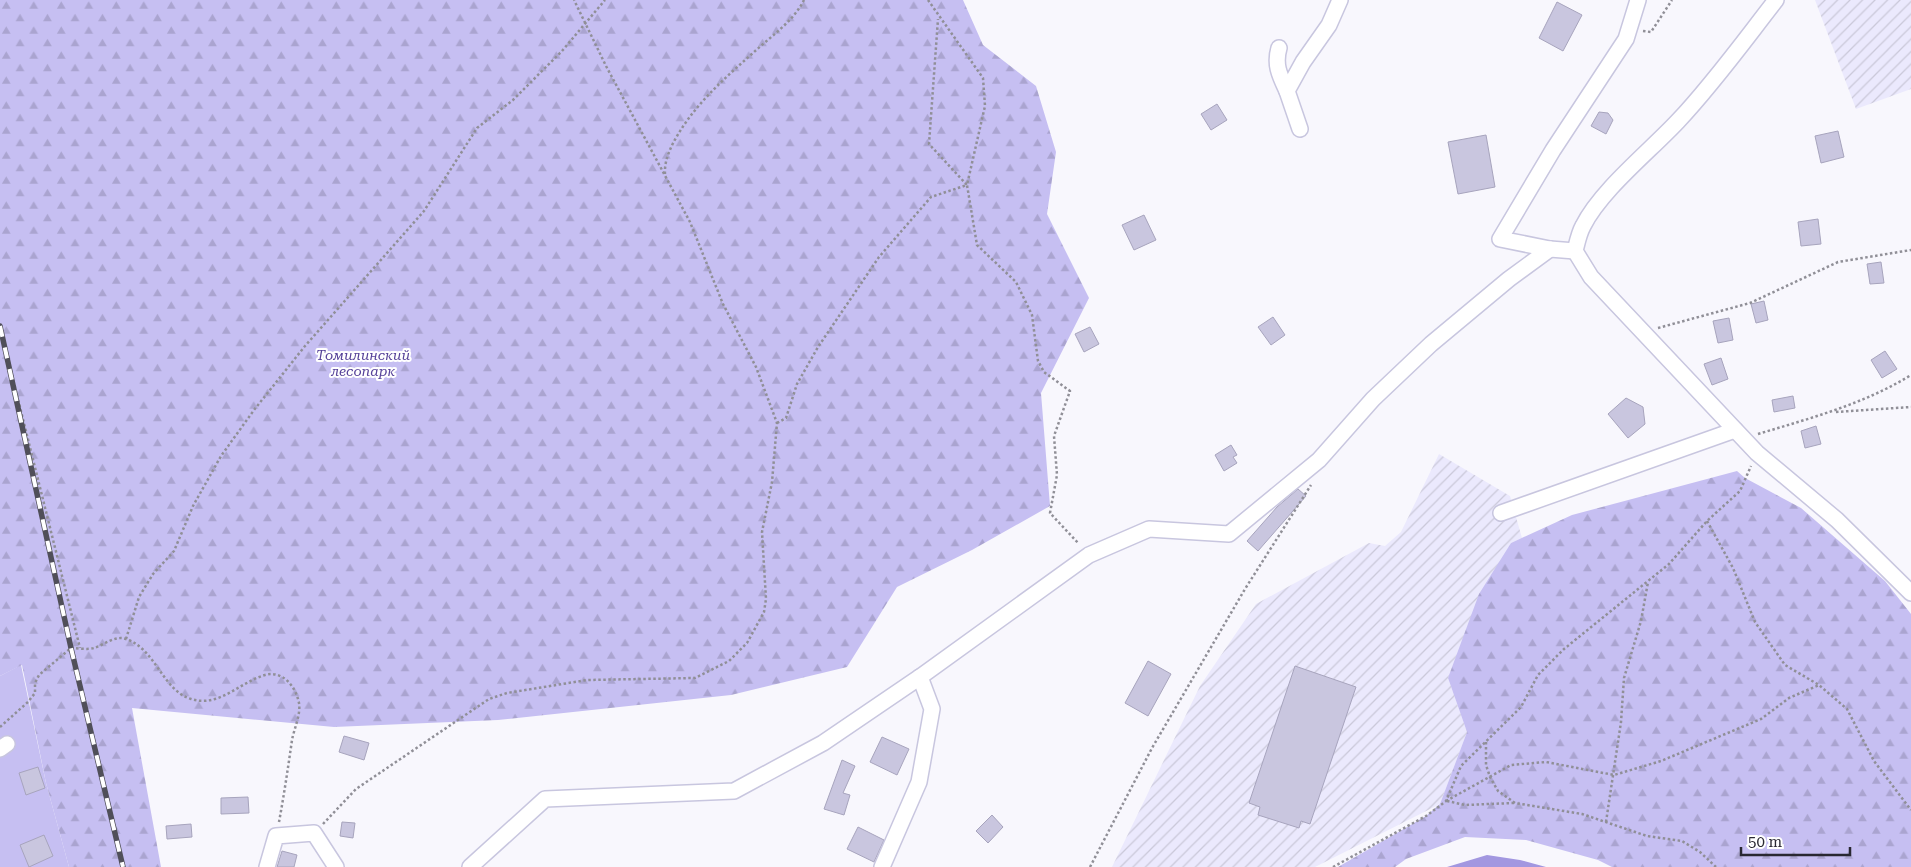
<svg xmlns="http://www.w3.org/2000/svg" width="1911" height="867" viewBox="0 0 1911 867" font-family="'Roboto Serif',serif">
<defs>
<pattern id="industrial-furrows" width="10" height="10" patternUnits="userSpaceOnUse" patternTransform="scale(1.25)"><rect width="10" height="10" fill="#ebe9fd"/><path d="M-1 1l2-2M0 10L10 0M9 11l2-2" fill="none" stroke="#cac8d9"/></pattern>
<pattern id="forest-firs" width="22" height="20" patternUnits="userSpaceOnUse" patternTransform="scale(1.25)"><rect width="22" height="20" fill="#c6bff2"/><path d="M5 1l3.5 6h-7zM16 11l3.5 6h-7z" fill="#aaa4d0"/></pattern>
</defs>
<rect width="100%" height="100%" fill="#f8f7fd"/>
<g fill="url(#industrial-furrows)">
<path d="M1815 0H1911V89L1856 109Z"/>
<path d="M1439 454 1510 496 1522 538 1511 543 1448 678 1467 732 1440 804 1315 867H1112L1200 686 1256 604 1369 543 1385 546 1401 532Z"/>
</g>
<path fill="#c6bff2" d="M21 665 46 783 69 867H0V676Z"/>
<g fill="url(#forest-firs)">
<path d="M0 0H963L983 45 1036 86 1056 152 1047 214 1089 298 1041 393 1050 506 972 550 897 587 847 667 731 695 498 720 334 727 132 708 161 867H69L46 783 22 665 0 676Z"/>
<path d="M1737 471 1745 478 1801 508 1885 581 1911 614V867H1612L1598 860 1526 840 1465 837 1406 859 1395 867H1338L1426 816 1440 804 1467 732 1448 678 1479 594 1511 543 1572 515Z"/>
</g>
<path fill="#a297e0" d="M1487 855 1520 860 1546 867H1447Z"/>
<g fill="#c9c6df" stroke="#a7a4bd">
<path d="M1557 2 1582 15 1563 51 1539 38Z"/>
<path d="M1217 104 1227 120 1211 130 1201 114Z"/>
<path d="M1599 112 1608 113 1613 120 1606 134 1591 126Z"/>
<path d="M1838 131 1844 157 1821 163 1815 136Z"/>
<path d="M1486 135 1495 187 1458 194 1448 142Z"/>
<path d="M1144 215 1156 240 1134 250 1122 225Z"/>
<path d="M1818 219 1821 244 1801 246 1798 222Z"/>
<path d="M1881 262 1884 283 1870 284 1867 264Z"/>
<path d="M1764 301 1768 320 1756 323 1751 304Z"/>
<path d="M1273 317 1285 335 1271 345 1258 327Z"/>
<path d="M1729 318 1733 340 1718 343 1713 321Z"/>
<path d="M1090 327 1099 344 1084 352 1075 334Z"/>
<path d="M1885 351 1897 369 1882 378 1871 360Z"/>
<path d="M1721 358 1728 379 1712 385 1704 364Z"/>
<path d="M1793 396 1795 408 1774 412 1772 400Z"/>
<path d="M1626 398 1643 407 1645 424 1628 438 1608 414Z"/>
<path d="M1816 426 1821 444 1805 448 1801 431Z"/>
<path d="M1231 445 1237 455 1233 457 1237 463 1224 471 1215 455Z"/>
<path d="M1298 489 1306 496 1258 551 1247 541 1277 507Z"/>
<path d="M1148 661 1171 674 1148 716 1125 703Z"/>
<path d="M1295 666 1356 687 1310 824 1301 821 1299 828 1258 815 1260 807 1249 803Z"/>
<path d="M344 736 369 743 364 760 339 752Z"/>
<path d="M882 737 909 749 897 775 870 762Z"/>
<path d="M842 760 855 766 843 793 850 795 844 815 824 809Z"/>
<path d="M38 767 45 788 26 795 19 773Z"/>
<path d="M248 797 249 813 221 814V798Z"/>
<path d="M992 815 1003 827 988 843 976 831Z"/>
<path d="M342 822 355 823 353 838 340 836Z"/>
<path d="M191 824 192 837 167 839 166 826Z"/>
<path d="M858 827 884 840 874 862 847 849Z"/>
<path d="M44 835 53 856 29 867 20 845Z"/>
<path d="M282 851 297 855 294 867H277Z"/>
</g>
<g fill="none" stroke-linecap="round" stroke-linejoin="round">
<defs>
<g id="minor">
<path d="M1776 0C1744 41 1713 84 1678 121 1650 151 1601 190 1583 226 1579 233 1577 243 1575 251L1591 277 1757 453 1837 520 1911 593"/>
<path d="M1279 48C1274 65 1280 76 1287 91"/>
<path d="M1300 129 1287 91 1303 62 1329 25 1340 0"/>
<path d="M1575 251 1550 249 1500 239 1553 150 1626 39 1638 0"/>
<path d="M1501 513 1735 430"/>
<path d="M0 749 7 744"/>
<path d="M267 867 276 836 314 833 336 867"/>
<path d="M470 867 545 799 734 791 823 743 920 677 1089 555 1149 529 1229 534 1319 460 1373 399 1431 344 1509 279 1550 249"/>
<path d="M882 867 919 782 932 709 920 677"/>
</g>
</defs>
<use href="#minor" stroke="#c8c6df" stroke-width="18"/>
<g stroke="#908f97" stroke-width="2.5" stroke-dasharray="2.5 2.5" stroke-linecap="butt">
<path d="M928 0 983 78 985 106 967 185 977 245 1016 282 1032 315 1038 361 1044 372 1070 391 1054 436 1057 475 1050 513 1079 544"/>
<path d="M1643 31 1651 32 1672 0"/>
<path d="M665 174C664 158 673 142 682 128 701 99 727 76 753 53 771 36 793 22 804 0"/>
<path d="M0 327 80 648"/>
<path d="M1658 328 1750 303 1838 262 1911 250"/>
<path d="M1836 412 1911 407"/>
<path d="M777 423 786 418 797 384 818 347 879 257 931 197 967 185 929 144 938 19"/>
<path d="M1758 434C1811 418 1864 404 1911 375"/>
<path d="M1707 521 1733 568 1755 622 1785 665 1819 685 1847 709 1874 761 1911 810"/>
<path d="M126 639 139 597 153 574 174 551 193 506 221 456 254 410 305 346 424 211 477 128 513 100 562 51 605 0"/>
<path d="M0 727 28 702 35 693V683L39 675 71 648C78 648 88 650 94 648 104 645 115 635 126 639 156 649 162 690 191 699 219 708 240 682 265 675 283 670 296 687 299 703 301 714 294 729 292 740 288 768 284 795 279 822"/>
<path d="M1486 742V765L1490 777 1498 791 1515 803 1582 814 1647 836 1682 841 1700 852 1716 867"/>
<path d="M1446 801 1511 765 1546 762 1614 775 1661 761 1761 719 1789 698 1819 685"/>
<path d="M1447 801 1465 805 1514 803"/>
<path d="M1606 822 1621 722 1624 678 1641 621 1648 582"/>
<path d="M323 824 356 789 489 699 507 693 587 680 695 678 729 661 747 643 764 612 766 599 762 532 772 482 777 423 756 367 723 304 690 222 606 66 574 0"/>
<path d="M1090 867 1152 748 1245 589 1311 485"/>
<path d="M1333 867 1426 816 1446 801 1461 766 1521 707 1538 675 1564 649 1669 564 1707 521 1740 491 1751 466"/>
</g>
<use href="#minor" stroke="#fff" stroke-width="15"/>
<defs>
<path id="rail" d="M0 326 71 648 123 867"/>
</defs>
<use href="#rail" stroke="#504f59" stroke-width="5.5"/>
<use href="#rail" stroke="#fff" stroke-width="4" stroke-dasharray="11" stroke-linecap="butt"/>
</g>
<g text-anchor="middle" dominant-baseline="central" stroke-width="4" stroke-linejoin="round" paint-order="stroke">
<g font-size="14" font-style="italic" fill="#564299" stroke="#fff">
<text x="363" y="355">Томилинский<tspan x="363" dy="16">лесопарк</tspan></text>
</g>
</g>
<path d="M1741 847v8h109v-8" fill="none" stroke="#292832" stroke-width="2.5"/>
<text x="1748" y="847" font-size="15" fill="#292832" stroke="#ffffff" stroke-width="4" paint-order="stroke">50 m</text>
</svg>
